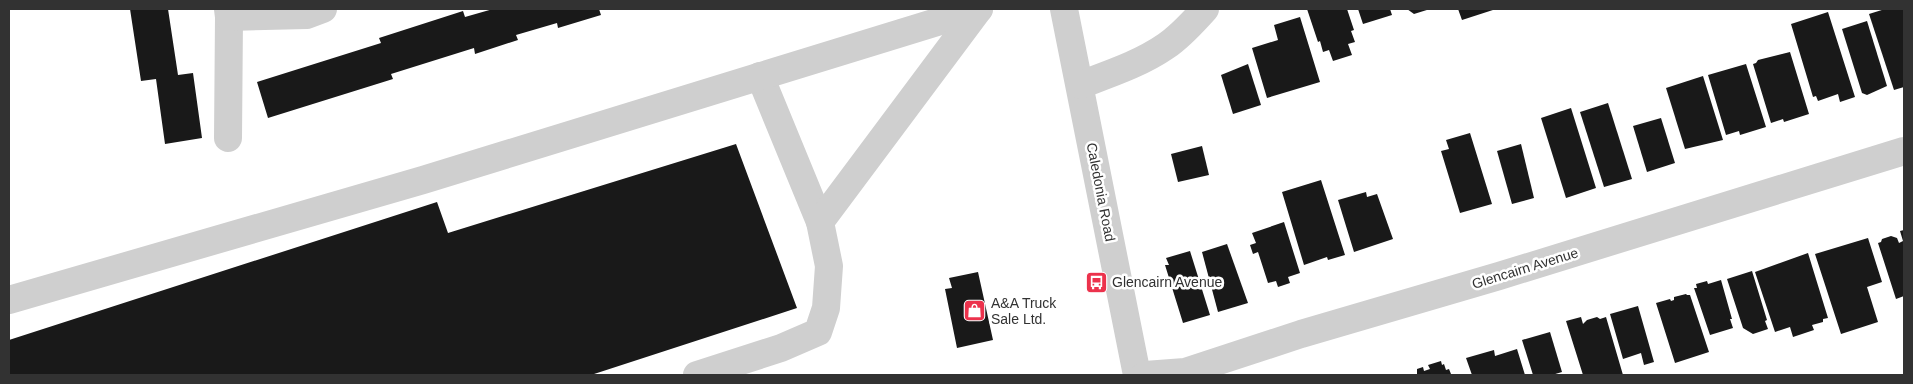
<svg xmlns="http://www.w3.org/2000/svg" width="1913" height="384" viewBox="0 0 1913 384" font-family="Arial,sans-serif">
<rect width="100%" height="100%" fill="#fff"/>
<g fill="#191919">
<path d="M130 9H168L178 75 193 73 202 138 165 144 156 79 141 81Z"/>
<path d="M493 9H599L601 15 558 28 557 23 516 35 518 40 475 54 474 48 391 74 393 79 268 118 257 82 381 43 379 38 463 11 465 17Z"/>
<path d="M1307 9H1347L1354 30 1351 31 1355 42 1348 44 1352 55 1333 61 1329 50 1323 52 1320 41 1318 42Z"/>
<path d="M1358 9H1390L1392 15 1363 24Z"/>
<path d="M1407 9H1430L1414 14Z"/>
<path d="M1458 9H1496L1462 20Z"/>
<path d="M1885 9H1904V87L1894 90 1869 14Z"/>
<path d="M1828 12 1855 97 1840 102 1838 94 1818 101 1816 96 1813 97 1791 24Z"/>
<path d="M1300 17 1320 82 1267 98 1252 48 1278 40 1274 25Z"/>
<path d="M1867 21 1887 86 1867 95 1862 93 1842 29Z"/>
<path d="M1790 52 1809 114 1784 122 1783 119 1771 123 1753 64 1756 63 1758 60Z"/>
<path d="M1248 64 1261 105 1233 114 1221 75Z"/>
<path d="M1746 64 1766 127 1740 135 1739 131 1726 135 1708 75Z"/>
<path d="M1703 76 1723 140 1685 149 1666 88Z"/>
<path d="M1608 103 1632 179 1604 187 1580 112Z"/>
<path d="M1571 108 1596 188 1566 198 1541 118Z"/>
<path d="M1661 118 1675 163 1647 172 1633 126Z"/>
<path d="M1470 133 1492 204 1460 213 1441 151 1449 149 1446 140Z"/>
<path d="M736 144 797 308 591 375H9V340L437 202 448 233Z"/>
<path d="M1521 144 1534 198 1512 204 1497 151Z"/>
<path d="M1202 146 1209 175 1178 182 1171 154Z"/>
<path d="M1321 180 1345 255 1328 260 1327 257 1304 265 1282 192Z"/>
<path d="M1366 192 1367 197 1377 194 1393 239 1354 252 1338 200Z"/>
<path d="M1284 222 1300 273 1288 277 1290 283 1278 287 1276 281 1268 283 1258 252 1253 254 1250 245 1256 243 1252 233Z"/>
<path d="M1904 230V296L1896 299 1878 243 1881 242 1882 239 1891 236 1897 238 1899 243 1903 241 1900 231Z"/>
<path d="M1868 238 1882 282 1867 287 1878 322 1841 334 1815 254Z"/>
<path d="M1227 244 1248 303 1218 312 1202 252Z"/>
<path d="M1190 251 1210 315 1183 323 1165 265H1169L1166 258Z"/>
<path d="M1808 253 1828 318 1823 319V322L1812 325 1814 330 1793 337 1790 327 1775 332 1755 272Z"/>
<path d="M1752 271 1767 320 1765 321 1768 329 1753 334 1743 328 1727 279Z"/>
<path d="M978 272 993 340 957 348 945 289 952 288 949 278Z"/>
<path d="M1721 280 1732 319H1730L1733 328 1710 335 1694 288H1697L1696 284 1707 281 1708 284Z"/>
<path d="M1686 294 1687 295H1690L1709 352 1675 363 1656 303 1670 299 1671 301 1674 300V297Z"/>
<path d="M1638 306 1654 362 1644 365 1641 353 1623 359 1610 314Z"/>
<path d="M1581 317 1583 324 1587 320 1597 317 1600 319 1606 317 1623 375H1583L1566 321Z"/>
<path d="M1550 332 1562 372 1552 375H1533L1522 340Z"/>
<path d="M1517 349 1525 375H1472L1466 358 1494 350 1495 356Z"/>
<path d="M1441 361 1442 365 1444 364 1446 370 1449 369 1451 374 1417 375V369L1423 367 1424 371 1430 369 1428 365Z"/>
</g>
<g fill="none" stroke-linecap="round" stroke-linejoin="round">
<g stroke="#cfcfcf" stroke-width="28">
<path d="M228 9 229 17 228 138"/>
<path d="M1064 9 1137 375"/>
<path d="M229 17 307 15 323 9"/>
<path d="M760 76 820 222"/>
<path d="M1080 85C1109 74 1140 64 1166 46 1181 36 1193 22 1205 9"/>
<path d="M9 300 423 180 979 9"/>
<path d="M697 375 781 348 818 332 826 308 829 266 820 222 979 9"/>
<path d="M1145 375 1185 372 1301 334 1499 276 1904 151"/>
</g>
</g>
<defs>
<symbol id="bus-square" viewBox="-11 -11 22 22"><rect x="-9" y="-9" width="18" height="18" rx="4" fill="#ec324c" stroke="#fff"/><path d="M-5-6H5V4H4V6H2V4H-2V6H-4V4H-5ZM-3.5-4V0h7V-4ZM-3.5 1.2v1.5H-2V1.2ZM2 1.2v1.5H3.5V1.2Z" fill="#fff"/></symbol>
<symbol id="shop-square" viewBox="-11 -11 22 22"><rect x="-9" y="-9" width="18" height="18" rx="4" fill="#ec324c" stroke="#fff"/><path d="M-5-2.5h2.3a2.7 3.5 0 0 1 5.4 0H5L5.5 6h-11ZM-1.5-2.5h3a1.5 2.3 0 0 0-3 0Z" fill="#fff"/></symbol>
</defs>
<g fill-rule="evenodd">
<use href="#bus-square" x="1084" y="270" width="25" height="25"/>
<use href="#shop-square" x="962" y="298" width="25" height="25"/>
</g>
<g text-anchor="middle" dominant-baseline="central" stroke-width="5" stroke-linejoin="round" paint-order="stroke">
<g font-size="14" fill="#323232" stroke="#fff">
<text transform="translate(1101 192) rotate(79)">Caledonia Road</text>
<text transform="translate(1525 268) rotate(-17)">Glencairn Avenue</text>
</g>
<g font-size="14" fill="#323232" stroke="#fff" text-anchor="start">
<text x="1112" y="282">Glencairn Avenue</text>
<text x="991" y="303">A&amp;A Truck<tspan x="991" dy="16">Sale Ltd.</tspan></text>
</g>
</g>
<rect width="1913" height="384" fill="none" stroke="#323232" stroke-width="20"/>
</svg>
